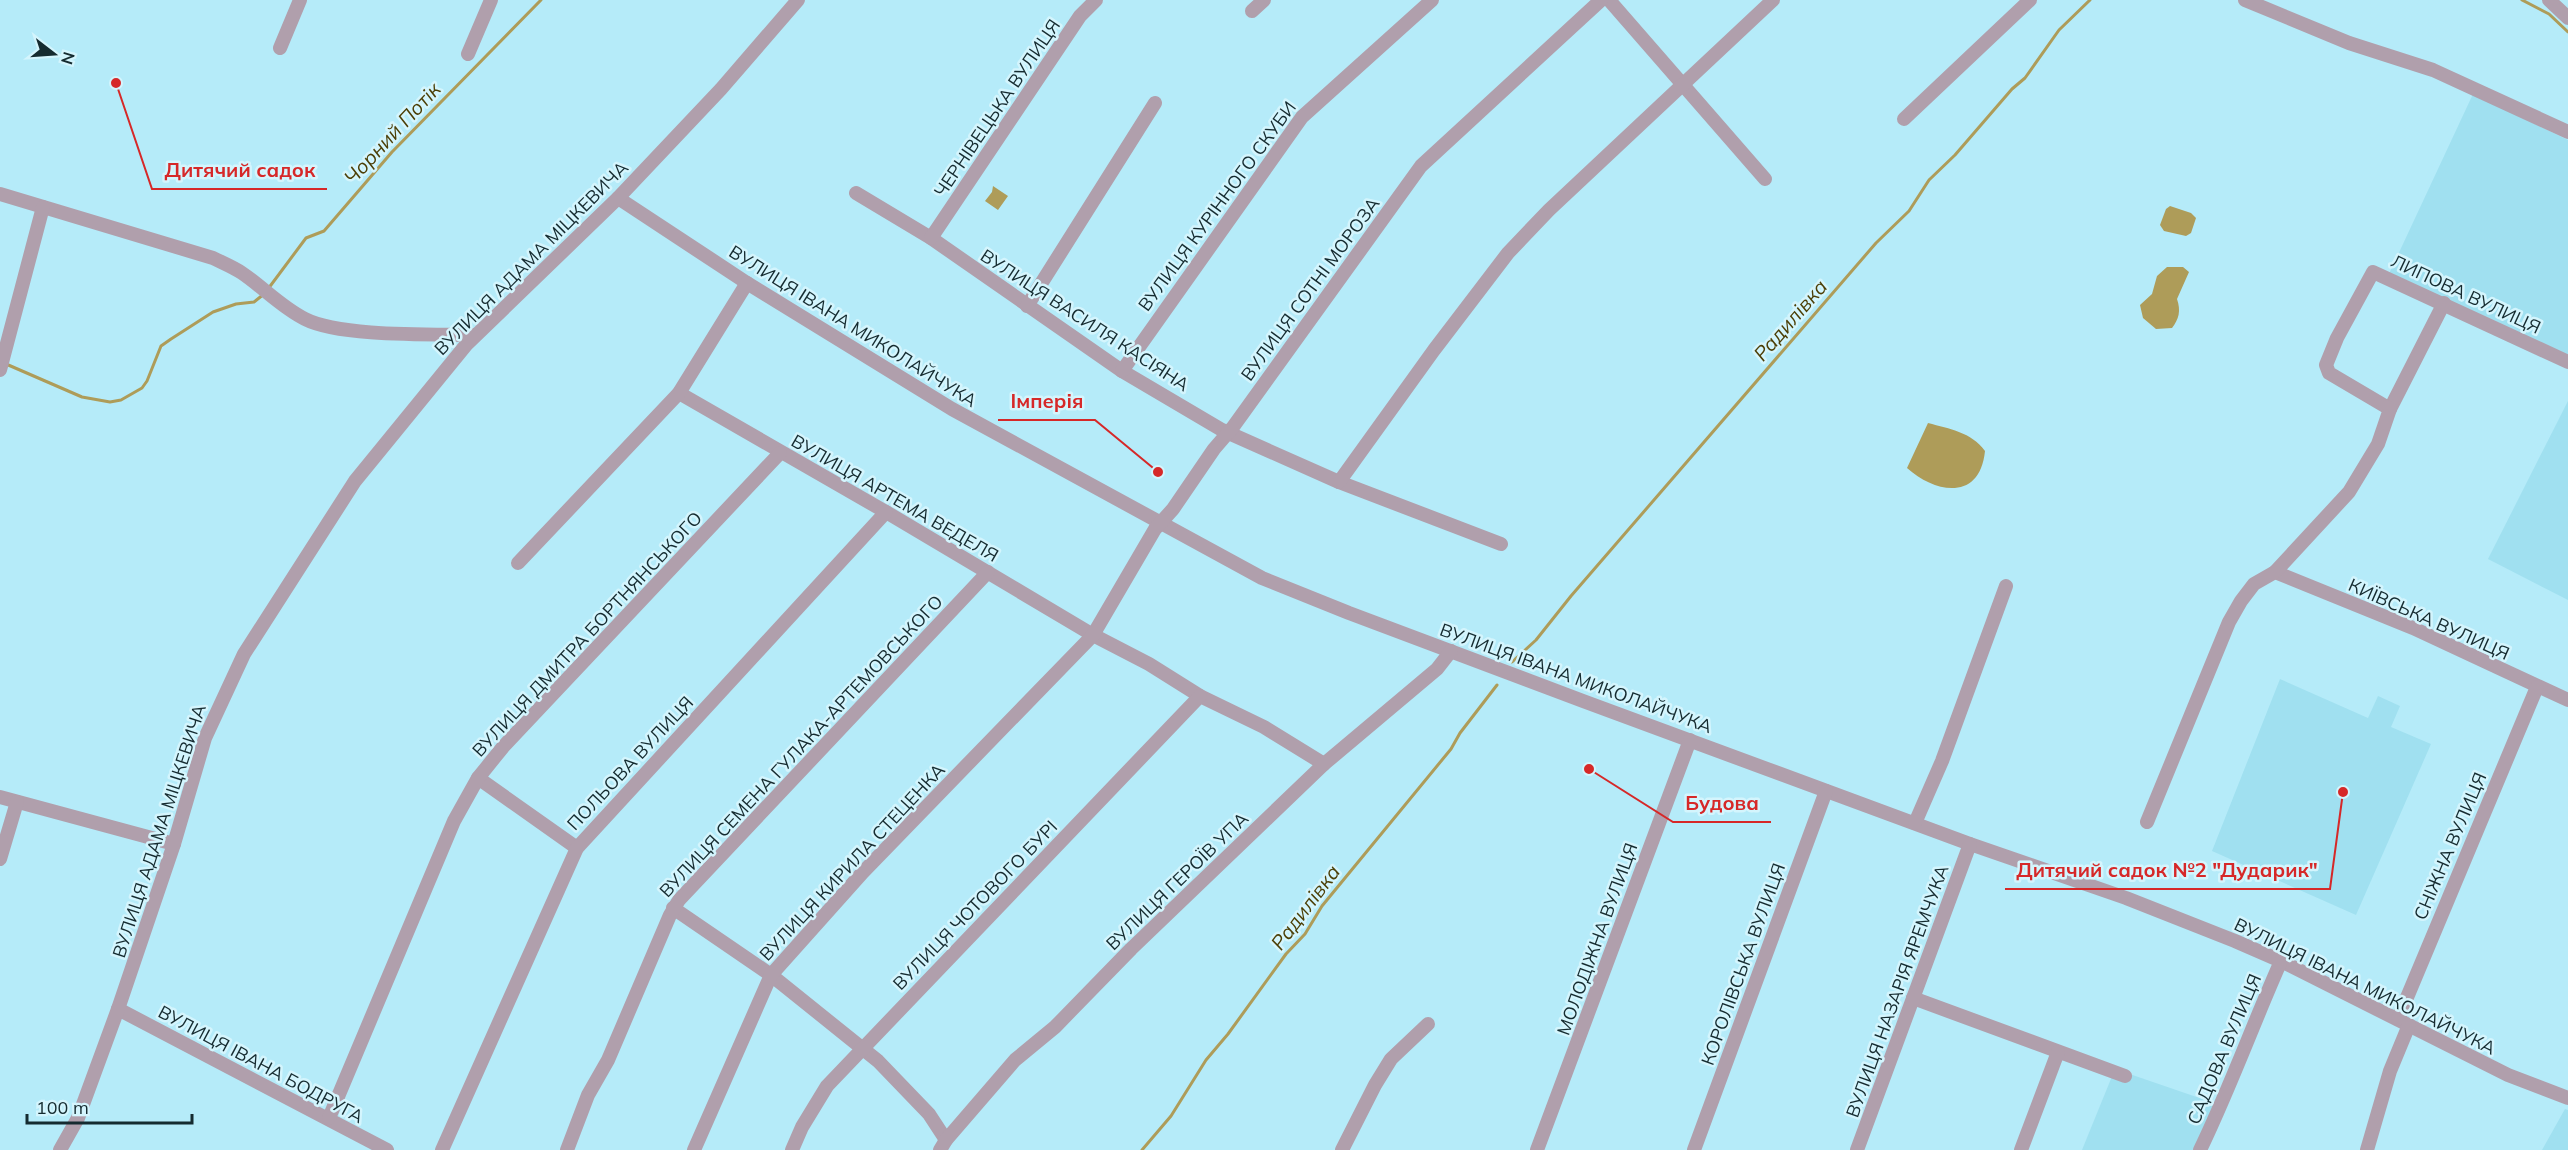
<svg xmlns="http://www.w3.org/2000/svg" width="2568" height="1150" viewBox="0 0 2568 1150" font-family="Mulish,sans-serif">
<rect width="100%" height="100%" fill="#b5ebf9"/>
<g fill="#a0e0f0">
<path d="M2473 94 2568 140V357L2389 274Z"/>
<path d="M2568 401V600L2488 559Z"/>
<path d="M2280 679 2368 718 2378 696 2400 706 2391 727 2431 744 2356 915 2212 851Z"/>
<path d="M2115 1069 2217 1104 2197 1150H2082Z"/>
<path d="M2565 1109 2568 1110V1150H2542Z"/>
</g>
<g fill="#ae9c59">
<path d="M993 186 1008 196 998 210 985 201 992 192Z"/>
<path d="M2170 206 2191 213 2196 218 2191 233 2186 236 2164 231 2160 225 2166 209Z"/>
<path d="M2167 267H2183L2189 272 2177 299C2181 311 2179 319 2172 328L2156 329 2143 318 2140 305 2152 294 2157 276Z"/>
<path d="M1928 423C1950 429 1971 432 1985 451 1980 501 1936 494 1907 468Z"/>
</g>
<g fill="none" stroke-linecap="round" stroke-linejoin="round">
<g stroke="#ae9c59" stroke-width="3">
<path d="M2522 0 2549 14 2568 32"/>
<path d="M268 289 306 238 324 231 392 152 541 0"/>
<path d="M6 364 82 397 110 402 121 400 142 388 147 381 161 346 171 339 213 312 236 304 254 302 264 294"/>
<path d="M1512 662 1536 640 1571 596 1876 243 1909 211 1929 180 1955 155 2012 89 2025 78 2059 30 2090 0"/>
<path d="M1142 1150 1171 1116 1206 1060 1228 1034 1286 954 1305 934 1322 906 1451 749 1460 733 1497 685"/>
</g>
<g stroke="#b09fac" stroke-width="14">
<path d="M1609 0 1765 179"/>
<path d="M2245 0 2349 43 2433 70 2568 132"/>
<path d="M2549 0 2568 18"/>
<path d="M1252 11 1264 0"/>
<path d="M280 48 300 0"/>
<path d="M468 54 491 0"/>
<path d="M1904 119 2030 0"/>
<path d="M856 193 931 238 1122 371 1222 430 1339 482 1501 544"/>
<path d="M0 194 213 258C223 263 233 267 242 273 264 288 281 307 305 319 340 337 433 334 475 335"/>
<path d="M618 198 747 283 952 409 1262 578 1349 613 1583 701 1970 844 2126 898 2235 941 2281 961 2508 1075 2568 1098"/>
<path d="M931 238 1080 16 1096 0"/>
<path d="M1027 306 1155 103"/>
<path d="M0 370 43 207"/>
<path d="M1122 371 1302 117 1432 0"/>
<path d="M679 393 886 512 1093 635 1149 664 1200 696 1264 727 1324 764"/>
<path d="M2390 409 2444 303"/>
<path d="M1339 482 1434 350 1508 253 1549 210 1773 0"/>
<path d="M518 563 679 393 747 283"/>
<path d="M2275 572 2413 628 2568 700"/>
<path d="M478 778 577 848"/>
<path d="M0 797 174 844"/>
<path d="M2147 822 2229 622 2241 601 2254 584 2275 572 2349 492 2378 444 2390 409 2329 373 2326 365 2337 338 2373 272 2568 362"/>
<path d="M1915 823 1942 761 2006 586"/>
<path d="M0 859 17 802"/>
<path d="M673 908 771 975 878 1061 929 1114 946 1140"/>
<path d="M1913 998 2125 1076"/>
<path d="M118 1009 387 1150"/>
<path d="M2398 1019 2537 687"/>
<path d="M329 1118 454 821 478 778 503 747 780 453"/>
<path d="M60 1150 78 1118 118 1009 174 844 205 738 244 654 355 481 466 345 618 198 721 89 798 0"/>
<path d="M442 1150 577 848 886 512"/>
<path d="M567 1150 588 1095 608 1060 670 915 679 900 988 572"/>
<path d="M694 1150 771 975 863 872 1093 635 1155 529 1173 509 1214 449 1233 427 1421 166 1601 0"/>
<path d="M792 1150 802 1127 827 1086 1200 696"/>
<path d="M940 1150 946 1140 1015 1060 1055 1027 1131 949 1324 764 1437 669 1451 651"/>
<path d="M1342 1150 1375 1085 1391 1059 1428 1024"/>
<path d="M1537 1150 1690 740"/>
<path d="M1694 1150 1826 791"/>
<path d="M1857 1150 1970 844"/>
<path d="M2021 1150 2058 1052"/>
<path d="M2200 1150C2230 1088 2253 1024 2281 961"/>
<path d="M2367 1150 2390 1071 2409 1025"/>
</g>
</g>
<g text-anchor="middle" dominant-baseline="central" stroke-width="5" stroke-linejoin="round" paint-order="stroke">
<g font-size="18" fill="#152b30" stroke="#d4f5fd">
<text transform="translate(997 108) rotate(-56)">ЧЕРНІВЕЦЬКА ВУЛИЦЯ</text>
<text transform="translate(1217 206) rotate(-54)">ВУЛИЦЯ КУРІННОГО СКУБИ</text>
<text transform="translate(531 258) rotate(-45)">ВУЛИЦЯ АДАМА МІЦКЕВИЧА</text>
<text transform="translate(1310 289) rotate(-54)">ВУЛИЦЯ СОТНІ МОРОЗА</text>
<text transform="translate(2466 294) rotate(25)">ЛИПОВА ВУЛИЦЯ</text>
<text transform="translate(1085 320) rotate(33)">ВУЛИЦЯ ВАСИЛЯ КАСІЯНА</text>
<text transform="translate(853 326) rotate(32)">ВУЛИЦЯ ІВАНА МИКОЛАЙЧУКА</text>
<text transform="translate(895 498) rotate(30)">ВУЛИЦЯ АРТЕМА ВЕДЕЛЯ</text>
<text transform="translate(2429 619) rotate(24)">КИЇВСЬКА ВУЛИЦЯ</text>
<text transform="translate(587 634) rotate(-47)">ВУЛИЦЯ ДМИТРА БОРТНЯНСЬКОГО</text>
<text transform="translate(1576 678) rotate(20)">ВУЛИЦЯ ІВАНА МИКОЛАЙЧУКА</text>
<text transform="translate(801 746) rotate(-47)">ВУЛИЦЯ СЕМЕНА ГУЛАКА-АРТЕМОВСЬКОГО</text>
<text transform="translate(630 763) rotate(-47)">ПОЛЬОВА ВУЛИЦЯ</text>
<text transform="translate(159 831) rotate(-72)">ВУЛИЦЯ АДАМА МІЦКЕВИЧА</text>
<text transform="translate(2450 846) rotate(-67)">СНІЖНА ВУЛИЦЯ</text>
<text transform="translate(852 862) rotate(-47)">ВУЛИЦЯ КИРИЛА СТЕЦЕНКА</text>
<text transform="translate(1177 881) rotate(-44)">ВУЛИЦЯ ГЕРОЇВ УПА</text>
<text transform="translate(975 905) rotate(-46)">ВУЛИЦЯ ЧОТОВОГО БУРІ</text>
<text transform="translate(1597 939) rotate(-70)">МОЛОДІЖНА ВУЛИЦЯ</text>
<text transform="translate(1743 964) rotate(-70)">КОРОЛІВСЬКА ВУЛИЦЯ</text>
<text transform="translate(2365 986) rotate(26)">ВУЛИЦЯ ІВАНА МИКОЛАЙЧУКА</text>
<text transform="translate(1897 991) rotate(-70)">ВУЛИЦЯ НАЗАРІЯ ЯРЕМЧУКА</text>
<text transform="translate(2224 1049) rotate(-67)">САДОВА ВУЛИЦЯ</text>
<text transform="translate(261 1064) rotate(28)">ВУЛИЦЯ ІВАНА БОДРУГА</text>
</g>
<g font-size="20" font-style="italic" fill="#4c3f07" stroke="#d4f5fd">
<text transform="translate(392 133) rotate(-47)">Чорний Потік</text>
<text transform="translate(1790 320) rotate(-49)">Радилівка</text>
<text transform="translate(1305 907) rotate(-53)">Радилівка</text>
</g>
</g>
<path fill="none" stroke="#d62828" stroke-width="2" d="M116 83L152 189H327M1158 472L1095 420H998M1589 769L1673 822H1771M2343 792L2330 889H2005"/>
<g fill="#d62828" stroke="#d4f5fd" stroke-width="2">
<circle cx="116" cy="83" r="6"/>
<circle cx="1158" cy="472" r="6"/>
<circle cx="1589" cy="769" r="6"/>
<circle cx="2343" cy="792" r="6"/>
</g>
<g font-size="20" text-anchor="middle" font-weight="bold" fill="#d62828" stroke="#d4f5fd" stroke-width="5" stroke-linejoin="round" paint-order="stroke">
<text x="240" y="177">Дитячий садок</text>
<text x="1047" y="408">Імперія</text>
<text x="1722" y="810">Будова</text>
<text x="2167" y="877">Дитячий садок №2 "Дударик"</text>
</g>
<g transform="translate(54 54) rotate(107)" stroke="#d4f5fd" stroke-width="4.5" paint-order="stroke">
<path d="M0-4.5L10 22L0 15L-10 22Z" fill="#152b30"/>
<text y="-9" font-size="16" font-weight="bold" text-anchor="middle" fill="#152b30">N</text>
</g>
<path d="M27 1114v9h165v-9" fill="none" stroke="#152b30" stroke-width="3"/>
<text x="36" y="1114" font-size="18" fill="#152b30" stroke="#d4f5fd" stroke-width="4.5" paint-order="stroke">100 m</text>
</svg>
